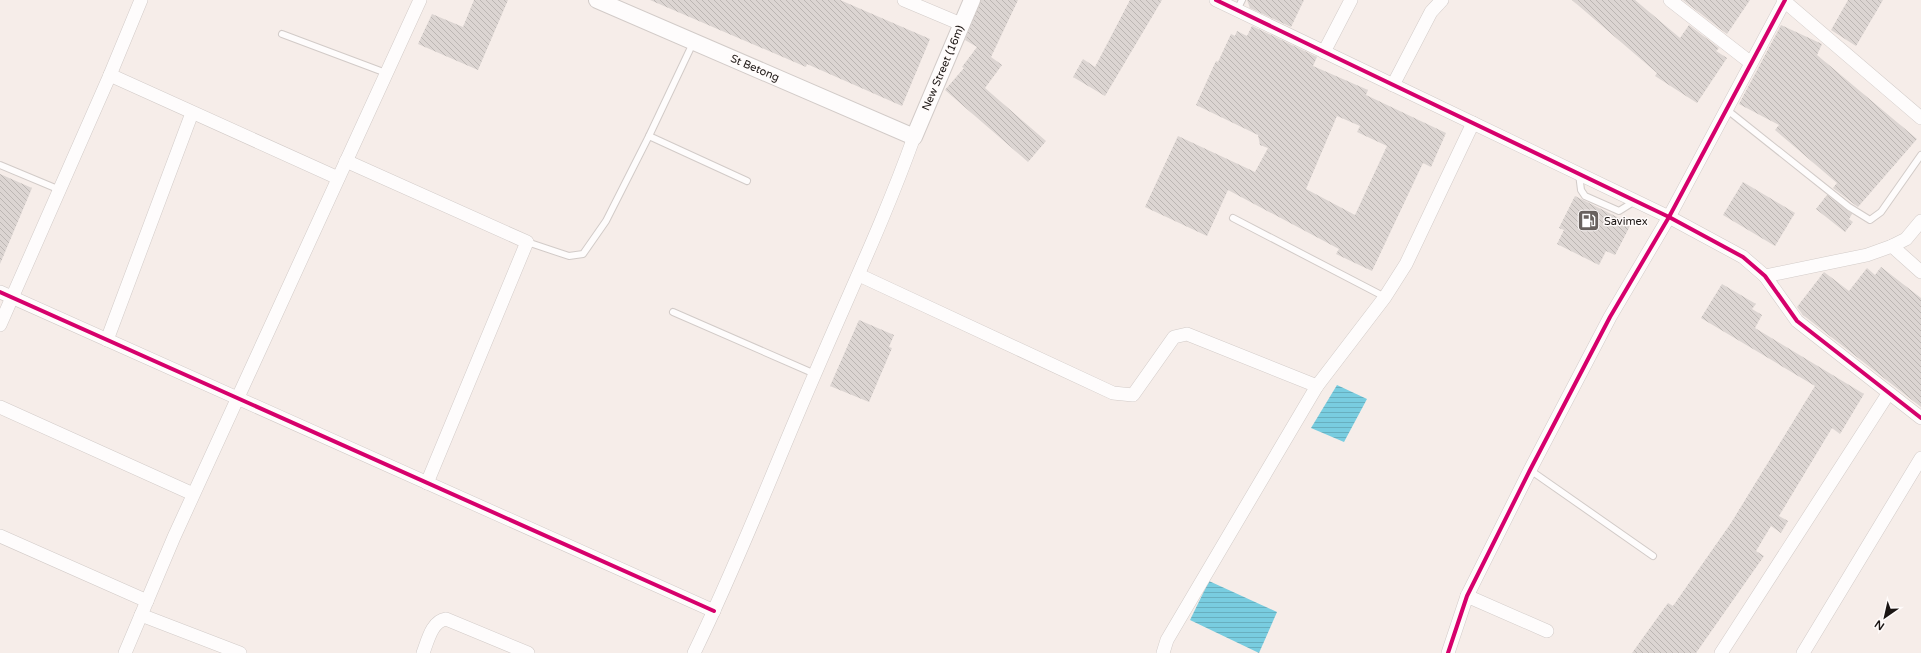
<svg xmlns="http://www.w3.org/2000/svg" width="1921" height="653" viewBox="0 0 1921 653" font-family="'Varela Round',sans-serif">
<defs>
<pattern id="water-rules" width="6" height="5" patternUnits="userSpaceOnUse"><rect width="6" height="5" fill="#79cde0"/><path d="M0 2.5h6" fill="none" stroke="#68afbf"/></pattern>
<pattern id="building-back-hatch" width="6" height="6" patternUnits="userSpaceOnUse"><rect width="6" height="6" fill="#dcd5d2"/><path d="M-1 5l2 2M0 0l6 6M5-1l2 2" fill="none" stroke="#bcb6b3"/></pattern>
</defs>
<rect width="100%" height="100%" fill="#f6ede9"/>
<g fill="url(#water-rules)">
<path d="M1337 385 1367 399 1344 442 1311 428Z"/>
<path d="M1209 581 1277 612 1259 653 1190 620Z"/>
</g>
<g fill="url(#building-back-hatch)" fill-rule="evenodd">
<path d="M474 0H508L478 70 418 44 432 14 463 27Z"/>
<path d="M650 0H840L930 39 902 106 807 64 806 67Z"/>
<path d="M981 0H1018L991 57 1002 65 985 88 1046 141 1028 162 945 90 964 68 962 67 977 47 965 40Z"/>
<path d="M1130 0H1162L1105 96 1073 77 1083 59 1095 67Z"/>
<path d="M1247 0H1304L1291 27 1250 8Z"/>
<path d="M1572 0H1635L1680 38 1689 25 1719 48 1716 51 1727 58 1697 103 1655 76 1657 73Z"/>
<path d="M1683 0H1750L1727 34Z"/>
<path d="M1848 0H1883L1856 46 1831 30Z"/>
<path d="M1781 25 1822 44 1817 55 1917 139 1858 207 1833 188 1837 183 1775 130 1779 125 1739 104Z"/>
<path d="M1252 26 1317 57 1313 66 1368 90 1366 95 1446 133 1431 167 1423 163 1372 271 1336 254 1339 249 1228 190 1207 236 1145 207 1178 136 1255 172 1268 148 1260 145 1258 135 1196 105 1216 61 1218 62 1231 34 1235 36 1237 31 1247 36ZM1337 116 1360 126 1357 132 1387 146 1355 215 1306 189Z"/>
<path d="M0 174 32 188 0 264Z"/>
<path d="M1743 182 1795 213 1775 246 1723 215Z"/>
<path d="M1827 195 1852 214 1849 219 1853 222 1845 232 1816 209Z"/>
<path d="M1575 196 1631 224 1615 255 1606 251 1599 265 1557 244 1564 230 1559 228Z"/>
<path d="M1881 267 1921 298V407L1803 315 1797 307 1824 272 1849 291 1867 268 1875 275Z"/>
<path d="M1722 284 1756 304 1752 309 1762 315 1755 328 1864 394 1840 434 1832 428 1779 516 1788 521 1781 533 1771 526 1756 551 1764 556 1696 653H1632L1668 603 1673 606 1731 523 1815 386 1701 318Z"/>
<path d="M859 320 894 335 889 347 892 348 869 402 830 386Z"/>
</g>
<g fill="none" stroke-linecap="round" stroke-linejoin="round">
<defs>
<g id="service">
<path d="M1237 10 1242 0"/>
<path d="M282 34 386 73"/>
<path d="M1726 109 1849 207 1870 220 1881 212 1921 155"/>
<path d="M649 136 747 181"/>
<path d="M0 165 60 190"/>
<path d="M1579 174 1581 190 1585 196 1619 211 1635 201"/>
<path d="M1233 218 1385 297"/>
<path d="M527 242 569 256 583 254 606 221 649 136 693 43"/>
<path d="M673 312 815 374"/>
<path d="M1530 470 1653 556"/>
</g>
<g id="minor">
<path d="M904 0 961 24"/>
<path d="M1216 0 1669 217 1743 257 1765 276 1797 321 1921 418"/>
<path d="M1670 0 1751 63"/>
<path d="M1783 0 1921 118"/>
<path d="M1324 52 1351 0"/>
<path d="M110 75 338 178"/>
<path d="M1393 85 1431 12 1442 0"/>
<path d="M346 161 527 242 427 483"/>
<path d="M1892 246 1921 272"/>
<path d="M859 275 1113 393 1133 395 1174 337 1187 334 1317 386"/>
<path d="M1765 276 1867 255 1892 246 1906 239 1921 221"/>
<path d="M0 292 714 611"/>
<path d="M0 325 110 75 141 0"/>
<path d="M107 340 192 113"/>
<path d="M0 407 193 494"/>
<path d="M0 536 147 601"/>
<path d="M1467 596 1547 631"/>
<path d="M141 615 240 653"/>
<path d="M125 653 174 537 420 0"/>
<path d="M423 653C428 640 432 621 446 619L528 653"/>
<path d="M694 653C738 563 774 468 814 376 848 296 885 218 914 137"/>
<path d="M1163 653 1167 640 1317 386 1385 297 1406 264 1473 123"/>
<path d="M1448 653 1467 596 1530 470 1610 317 1669 217 1785 0"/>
<path d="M1721 653 1888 394"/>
<path d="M1803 653 1921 458"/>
</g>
<path id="tertiary" d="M597 0 914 137 972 0"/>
</defs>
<use href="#service" stroke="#d2cbc8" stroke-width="8"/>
<use href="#minor" stroke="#d2cbc8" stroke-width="14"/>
<use href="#tertiary" stroke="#d2cbc8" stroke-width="18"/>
<use href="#service" stroke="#fefcfc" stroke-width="6"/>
<use href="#minor" stroke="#fefcfc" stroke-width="13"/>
<use href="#tertiary" stroke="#fefcfc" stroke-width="16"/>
<defs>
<g id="cycleway">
<path d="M1216 0 1669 217 1743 257 1765 276 1797 321 1921 418"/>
<path d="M0 292 714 611"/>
<path d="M1448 653 1467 596 1530 470 1610 317 1669 217 1785 0"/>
</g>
</defs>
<use href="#cycleway" stroke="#fffbfa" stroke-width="6"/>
<use href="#cycleway" stroke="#d6006c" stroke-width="4"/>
</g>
<defs>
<symbol id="fuel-square" viewBox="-11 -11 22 22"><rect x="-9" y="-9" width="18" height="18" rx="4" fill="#68615e" stroke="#fffbfa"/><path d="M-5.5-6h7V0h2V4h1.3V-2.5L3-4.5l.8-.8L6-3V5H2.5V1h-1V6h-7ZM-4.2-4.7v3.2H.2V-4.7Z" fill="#fff"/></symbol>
</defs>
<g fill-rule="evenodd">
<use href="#fuel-square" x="1576" y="208" width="25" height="25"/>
</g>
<g text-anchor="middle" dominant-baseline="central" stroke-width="3" stroke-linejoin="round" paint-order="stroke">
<g font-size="11" fill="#1b1513" stroke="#fffbfa">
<text transform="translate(755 68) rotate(23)">St Betong</text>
<text transform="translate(943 68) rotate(-67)">New Street (16m)</text>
</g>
<g font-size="11" fill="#1b1513" stroke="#fffbfa" text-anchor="start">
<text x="1604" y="221">Savimex</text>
</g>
</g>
<g transform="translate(1885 617) rotate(214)" stroke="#fffbfa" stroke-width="3" paint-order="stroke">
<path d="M0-3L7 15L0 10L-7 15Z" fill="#1b1513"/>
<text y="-6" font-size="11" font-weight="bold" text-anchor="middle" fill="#1b1513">N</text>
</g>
</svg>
